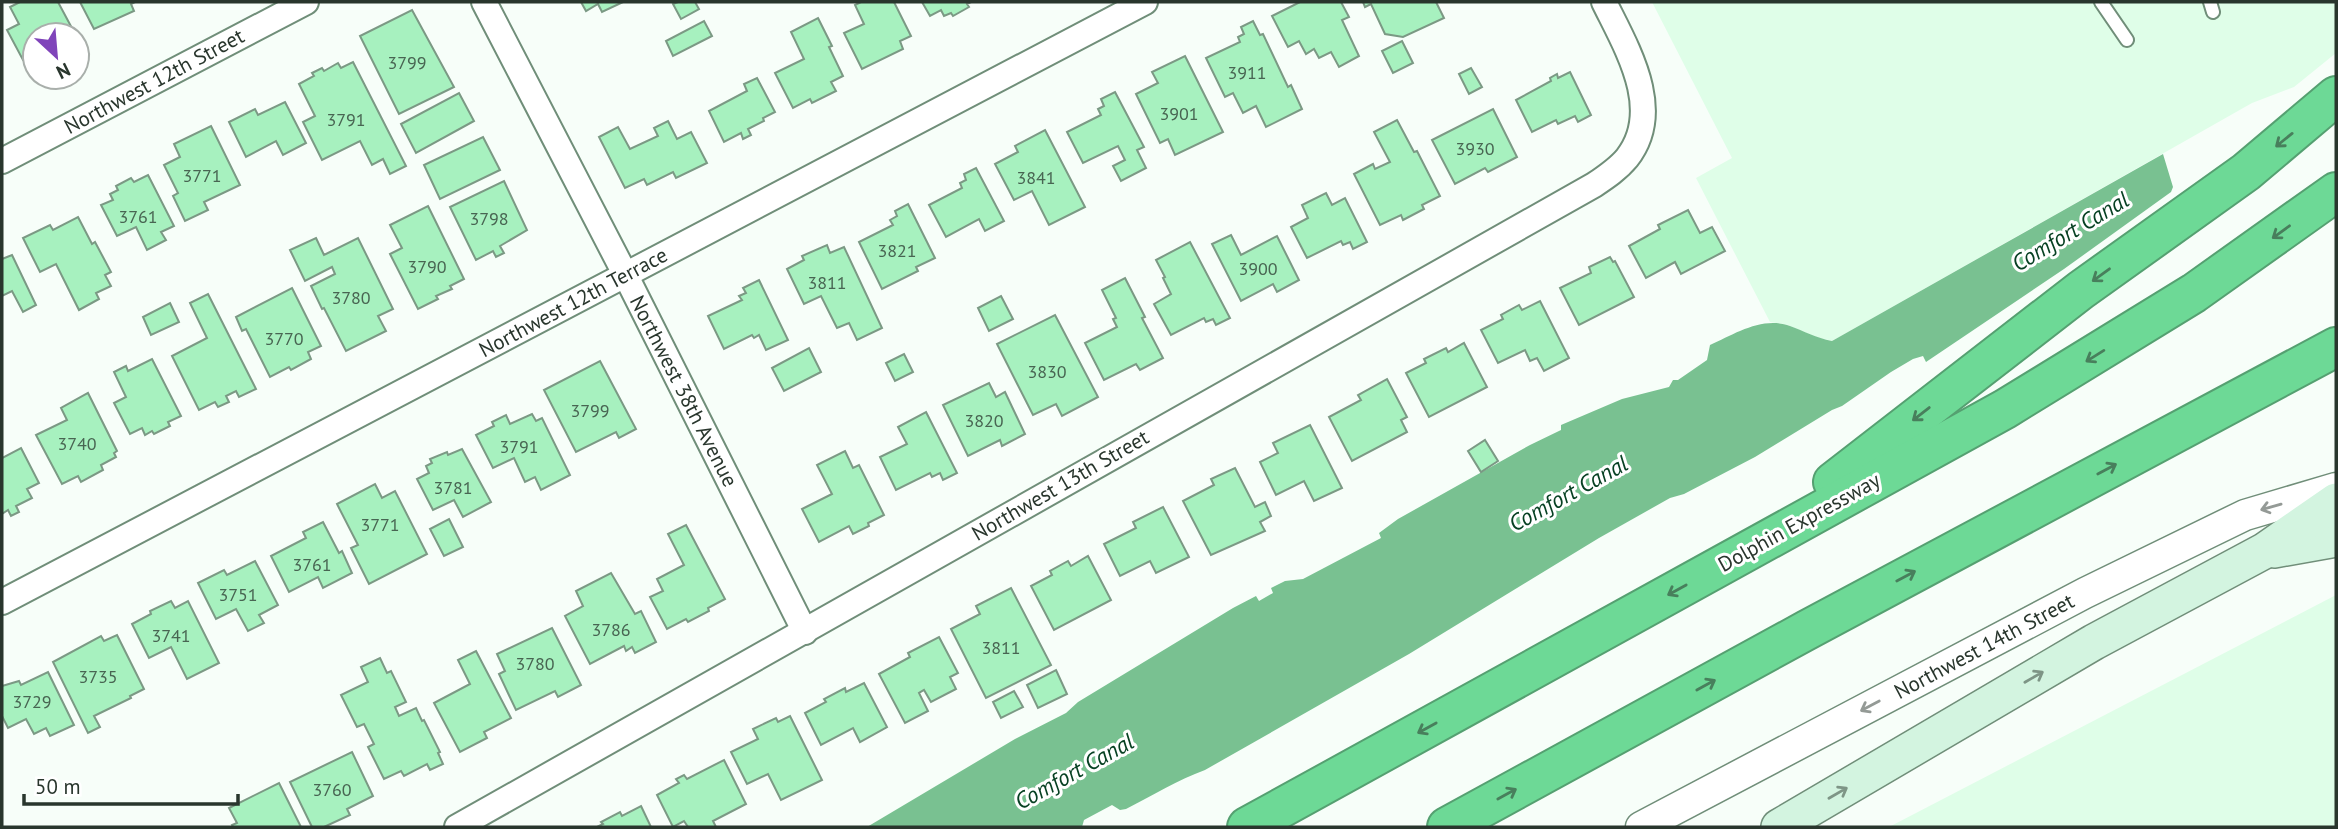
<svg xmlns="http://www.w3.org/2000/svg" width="2338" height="829" viewBox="0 0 2338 829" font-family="'PT Sans',sans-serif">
<rect width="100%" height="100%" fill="#f7fef9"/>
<g fill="#dffee8">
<path d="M1652 2H2336V53L2294 87 2252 103 1832 341 1815 337 1788 325 1770 322 1696 178 1732 158Z"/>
<path d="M2336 595V827H1889Z"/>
</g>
<path fill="#79c191" d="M2163 154 2173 187 2171 192 2064 269 1926 362 1923 356 1913 359 1891 372 1842 406 1832 410 1755 457 1684 494 1670 498 1599 538 1409 654 1205 770C1178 780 1153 795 1126 809L1120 810 1112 805 1084 820 1082 827H867L1015 739 1066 713 1078 702 1233 608 1256 596 1259 601 1273 593 1271 588 1285 581 1303 579 1381 538 1379 533 1398 519 1530 445 1561 430V425L1622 399 1669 387 1673 380H1678L1707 360 1710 345C1735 334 1762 316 1790 326 1804 331 1816 338 1832 341Z"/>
<g fill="#a7f1bf" stroke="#7b9984" stroke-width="2">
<path d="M20 2H58L74 32 69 35H35V54L23 60 7 30 19 24 10 7Z"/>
<path d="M80 2H135L131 4 134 11 94 29Z"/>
<path d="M581 2H623L602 12 598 4 586 11Z"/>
<path d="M678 2H695L699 9 681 19 673 4Z"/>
<path d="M861 2H894L911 36 900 41 903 49 862 69 844 33 864 24 855 5Z"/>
<path d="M922 2H971L967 4 969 7 953 16 951 13 944 16 941 10 930 16Z"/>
<path d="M1300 2H1341L1349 17 1342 20 1359 56 1339 67 1331 52 1319 58 1314 49 1306 54 1299 41 1288 47 1272 16Z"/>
<path d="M1363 2H1436L1444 18 1403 37 1385 34 1371 4 1365 7Z"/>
<path d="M412 10 454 87 399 114 360 36Z"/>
<path d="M818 18 832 46 829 47 843 76 831 82 836 91 812 103 810 99 793 108 775 73 804 59 791 32Z"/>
<path d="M704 21 712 36 673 56 666 41Z"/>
<path d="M1253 21 1260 35 1263 34 1288 87 1291 85 1302 109 1266 127 1256 106 1243 113 1233 93 1225 97 1206 58 1240 42 1238 37 1244 34 1241 27Z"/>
<path d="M1402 41 1413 63 1393 73 1382 51Z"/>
<path d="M1185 56 1223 132 1175 155 1168 139 1160 143 1136 94 1158 83 1152 72Z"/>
<path d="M353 62 406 166 390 174 383 159 372 165 360 141 322 160 303 122 315 116 299 84 314 76 312 73 322 68 324 71 338 63 341 68Z"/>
<path d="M1471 68 1482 87 1469 94 1459 74Z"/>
<path d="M1570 72 1591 115 1578 122 1575 116 1558 124 1556 120 1532 132 1516 100 1551 81 1550 78 1557 74 1558 78Z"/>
<path d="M757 78 775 112 763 118 764 121 748 129 751 135 743 139 741 133 724 142 709 111 747 91 744 84Z"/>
<path d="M1115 92 1144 147 1137 150 1146 168 1121 181 1113 166 1125 160 1118 146 1083 163 1067 132 1101 115 1098 109 1104 106 1101 99Z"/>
<path d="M459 93 474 121 416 153 401 124Z"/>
<path d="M285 102 306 143 283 155 276 141 246 157 229 122 255 109 258 115Z"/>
<path d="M1493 109 1517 157 1488 172 1485 168 1455 184 1432 140Z"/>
<path d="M1397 120 1414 152 1417 151 1440 196 1422 205 1424 209 1403 220 1401 215 1380 225 1354 174 1373 164 1375 169 1390 162 1374 132Z"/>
<path d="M668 121 677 139 691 132 707 163 676 178 673 172 647 185 644 179 625 188 599 137 618 127 630 149 658 136 654 128Z"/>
<path d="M211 126 240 185 204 202 208 210 185 221 173 196 178 193 164 165 180 157 174 144Z"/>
<path d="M1045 130 1085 207 1049 225 1032 191 1014 200 995 164 1018 152 1015 146Z"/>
<path d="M483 137 500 170 440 199 424 165Z"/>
<path d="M976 168 1004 221 985 231 979 219 946 237 929 205 962 188 960 183 966 180 964 174Z"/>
<path d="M148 175 174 226 161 232 166 240 147 250 136 227 117 236 101 205 113 200 110 194 118 190 116 186 131 178 134 182Z"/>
<path d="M504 181 527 230 500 246 504 253 496 257 493 251 476 260 450 207Z"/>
<path d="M1326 193 1332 205 1345 198 1367 242 1353 249 1350 242 1343 245 1341 241 1307 258 1291 227 1308 218 1302 205Z"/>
<path d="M908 204 935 258 916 267 918 271 882 289 859 242 893 225 890 220 897 216 895 211Z"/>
<path d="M428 206 464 279 450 286 452 289 436 296 438 299 418 309 390 254 402 248 390 225Z"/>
<path d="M1688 210 1700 233 1712 227 1725 251 1681 274 1675 262 1646 278 1629 246 1660 229 1658 225Z"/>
<path d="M78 217 92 244 95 242 111 272 105 275 111 286 96 293 99 299 79 310 56 264 40 272 23 238 50 225 53 230Z"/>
<path d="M1231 235 1241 255 1277 236 1299 280 1277 292 1273 284 1241 301 1212 244Z"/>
<path d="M316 238 324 255 358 238 393 309 378 316 386 331 346 351 324 308 322 309 311 286 335 274 332 267 305 281 290 250Z"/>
<path d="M1190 242 1230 318 1216 325 1213 319 1206 322 1204 318 1171 335 1154 304 1171 294 1163 278 1165 277 1156 260Z"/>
<path d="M827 245 830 253 844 247 882 328 857 340 849 323 837 328 821 296 804 304 787 269 804 260 802 256Z"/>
<path d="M12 255 36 305 23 312 12 291 2 296V259Z"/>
<path d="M1610 257 1613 262 1615 261 1634 297 1579 325 1560 288 1591 273 1589 267Z"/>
<path d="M1125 278 1145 317 1142 318 1163 358 1140 370 1136 364 1104 380 1085 343 1117 327 1113 319 1116 318 1102 290Z"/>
<path d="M759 280 788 340 766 350 759 335 754 338 752 335 724 349 708 316 742 300 739 296 746 293 743 288Z"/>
<path d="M292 288 321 346 308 352 311 359 291 370 289 367 270 377 246 329 242 331 236 317Z"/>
<path d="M208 294 256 389 239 397 236 391 226 396 229 402 218 407 215 402 199 410 172 356 207 338 190 303Z"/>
<path d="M1001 296 1013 319 989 331 978 308Z"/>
<path d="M1540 301 1569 358 1544 371 1537 358 1530 361 1525 350 1498 363 1481 330 1503 319 1501 315 1519 305 1522 310Z"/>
<path d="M170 303 179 322 151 335 143 317Z"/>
<path d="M1055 315 1098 397 1062 416 1056 404 1033 415 997 344Z"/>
<path d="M1464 343 1487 387 1429 417 1406 373 1426 363 1424 359 1446 348 1448 352Z"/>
<path d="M809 348 821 372 784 391 772 368Z"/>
<path d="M904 354 913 372 895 381 886 363Z"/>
<path d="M152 359 181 416 168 422 170 426 154 434 152 431 145 435 142 428 130 434 114 403 126 397 114 372 126 366 128 371Z"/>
<path d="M600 361 636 429 619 438 616 432 576 452 544 390Z"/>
<path d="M1387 379 1407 417 1401 420 1407 432 1352 461 1329 417 1361 400 1358 395Z"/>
<path d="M989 383 996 397 1005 392 1025 434 1002 446 1000 440 968 456 943 405Z"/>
<path d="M88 393 117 451 114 453 116 457 101 465 103 470 81 482 78 476 62 484 36 435 67 420 61 408Z"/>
<path d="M926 412 957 473 943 480 940 473 932 477 930 473 896 490 880 457 907 444 898 427Z"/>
<path d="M532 414 536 421 542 418 570 475 541 490 535 477 525 482 514 458 493 468 476 435 494 426 492 422 506 415 510 424Z"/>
<path d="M1310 425 1342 488 1314 501 1304 481 1276 495 1260 462 1278 453 1273 443Z"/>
<path d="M1485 440 1498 461 1481 472 1468 451Z"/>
<path d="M21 448 39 483 27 489 32 498 16 506 19 512 11 516 8 510 2 514V458Z"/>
<path d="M462 449 491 502 463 517 454 500 433 510 417 479 429 473 426 466 432 463 430 459 447 452 448 455Z"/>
<path d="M845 451 853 468 859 465 884 515 868 523 869 526 853 534 849 526 819 542 802 509 832 494 817 465Z"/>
<path d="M1235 468 1255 507 1265 502 1271 516 1260 522 1265 531 1211 555 1183 501 1214 485 1211 479Z"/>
<path d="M375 484 382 498 395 491 427 554 369 584 351 548 358 545 337 504Z"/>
<path d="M1163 507 1189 557 1156 573 1150 561 1120 576 1104 544 1136 528 1133 522Z"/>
<path d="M449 519 463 547 444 556 430 529Z"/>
<path d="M323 522 339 553 342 551 352 573 323 588 318 577 289 592 271 556 306 538 303 532Z"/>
<path d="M686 525 725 599 708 608 709 611 688 622 686 619 667 629 650 597 663 591 657 579 684 565 668 534Z"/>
<path d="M1088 556 1111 600 1054 630 1031 586 1052 575 1050 571 1068 561 1071 566Z"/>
<path d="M255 561 278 605 259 615 264 623 248 631 236 609 216 619 198 583 224 570 227 575Z"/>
<path d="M611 573 635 614 641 611 656 642 635 653 632 647 626 651 624 646 590 664 565 616 583 606 576 591Z"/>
<path d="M1011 588 1051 665 986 698 951 629 980 614 976 606Z"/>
<path d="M171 601 175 608 188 601 219 663 187 679 171 647 149 658 132 624 151 614 150 611Z"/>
<path d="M552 628 581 685 558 697 555 691 516 710 499 674 505 671 497 654Z"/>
<path d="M117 635 144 689 130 696 131 698 94 716 100 727 88 733 53 662 101 636 104 641Z"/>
<path d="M939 637 958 673 950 677 956 689 931 702 924 690 919 693 928 711 905 723 879 674 910 657 908 653Z"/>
<path d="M476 651 511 718 484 732 487 738 460 752 434 703 470 684 458 660Z"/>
<path d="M380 658 387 673 391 671 406 702 395 707 399 716 416 708 422 721 424 720 440 752 438 753 443 764 430 770 427 764 404 776 401 771 384 779 368 747 374 744 364 724 357 727 341 695 368 682 361 667Z"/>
<path d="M1056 670 1067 694 1038 708 1027 685Z"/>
<path d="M48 672 74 725 50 736 46 728 34 734 26 719 8 728 2 716V686L19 681 21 685Z"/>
<path d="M864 683 887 727 860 742 853 728 821 745 805 713 826 702 824 699 845 688 846 692Z"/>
<path d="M1014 691 1023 707 1001 718 993 702Z"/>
<path d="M790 716 822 780 781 800 768 774 747 784 731 752 758 739 753 729 776 718 778 722Z"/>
<path d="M352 752 373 796 347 809 350 815 324 827H312L290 782Z"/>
<path d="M724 760 746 804 713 821 716 827H688L684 821 673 827 657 795 679 783 676 779 684 775 687 779Z"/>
<path d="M279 783 301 827H233L232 825 237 823 229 808Z"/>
<path d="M641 806 651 827H597L603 824 601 822 620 812 622 816Z"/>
</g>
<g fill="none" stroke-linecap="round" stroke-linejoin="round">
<defs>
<g id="service">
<path d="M2101 2 2127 40"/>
<path d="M2210 2 2213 12"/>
</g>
<g id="minor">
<path d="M484 2 625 274 805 632"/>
<path d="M2 161 306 2"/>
<path d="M2 602 1145 2"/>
<path d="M457 827 1594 185C1606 177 1618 169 1627 158 1665 110 1626 47 1604 2"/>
</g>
<path id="tertiary" d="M1641 827 2085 593 2245 515 2336 488"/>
<g id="secondary">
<path d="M2274 550 2336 539"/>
<path d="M1779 827 2094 642 2264 551 2336 501"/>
</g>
<g id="motorway">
<path d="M1833 482 2081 290 2246 172 2336 96"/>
<path d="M1247 827 2005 409 2194 293 2336 192"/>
<path d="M1447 827 1807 630 2336 347"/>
</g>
</defs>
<use href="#service" stroke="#708e79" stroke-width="16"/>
<use href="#minor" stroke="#708e79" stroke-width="28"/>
<use href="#tertiary" stroke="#708e79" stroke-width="33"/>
<use href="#secondary" stroke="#708e79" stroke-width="38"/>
<use href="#motorway" stroke="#55a071" stroke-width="42"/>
<use href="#service" stroke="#fff" stroke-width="12"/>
<use href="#minor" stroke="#fff" stroke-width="24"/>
<use href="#tertiary" stroke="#fff" stroke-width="30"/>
<use href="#secondary" stroke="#d3f4e0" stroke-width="35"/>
<use href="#motorway" stroke="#6dd996" stroke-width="38"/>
</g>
<defs><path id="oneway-shaft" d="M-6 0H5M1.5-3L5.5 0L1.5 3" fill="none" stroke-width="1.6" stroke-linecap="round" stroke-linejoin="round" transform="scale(1.75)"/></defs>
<g stroke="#487f5c">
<use href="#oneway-shaft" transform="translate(2284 140) rotate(141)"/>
<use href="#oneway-shaft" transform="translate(2281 232) rotate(144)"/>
<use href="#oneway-shaft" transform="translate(2101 275) rotate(144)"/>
<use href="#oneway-shaft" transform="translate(2095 356) rotate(148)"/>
<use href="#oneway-shaft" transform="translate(1921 414) rotate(142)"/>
<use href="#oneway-shaft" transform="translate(2107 469) rotate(-28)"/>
<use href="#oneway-shaft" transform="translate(1906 576) rotate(-28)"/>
<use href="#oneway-shaft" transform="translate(1677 590) rotate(151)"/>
<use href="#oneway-shaft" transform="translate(1706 685) rotate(-29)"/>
<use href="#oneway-shaft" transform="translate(1427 728) rotate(151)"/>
<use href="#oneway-shaft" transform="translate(1507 794) rotate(-29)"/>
</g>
<g stroke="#949a96">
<use href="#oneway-shaft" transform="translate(2271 507) rotate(164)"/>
<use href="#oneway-shaft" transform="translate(1870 706) rotate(152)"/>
</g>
<g stroke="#7e9586">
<use href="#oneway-shaft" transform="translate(2034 677) rotate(-30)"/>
<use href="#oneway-shaft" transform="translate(1838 793) rotate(-30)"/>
</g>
<g text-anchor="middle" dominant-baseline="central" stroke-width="6" stroke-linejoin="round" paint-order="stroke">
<g font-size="18" fill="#486552">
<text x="407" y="62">3799</text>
<text x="1247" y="72">3911</text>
<text x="1179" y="113">3901</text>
<text x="346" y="119">3791</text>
<text x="1475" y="148">3930</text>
<text x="202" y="175">3771</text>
<text x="1036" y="177">3841</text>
<text x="138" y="216">3761</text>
<text x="489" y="218">3798</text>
<text x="897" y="250">3821</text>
<text x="427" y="266">3790</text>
<text x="1258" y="268">3900</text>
<text x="827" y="282">3811</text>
<text x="351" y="297">3780</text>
<text x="284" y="338">3770</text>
<text x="1047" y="371">3830</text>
<text x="590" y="410">3799</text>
<text x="984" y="420">3820</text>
<text x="77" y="443">3740</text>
<text x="519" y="446">3791</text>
<text x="453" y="487">3781</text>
<text x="380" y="524">3771</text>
<text x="312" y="564">3761</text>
<text x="238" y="594">3751</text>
<text x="611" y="629">3786</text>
<text x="171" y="635">3741</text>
<text x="1001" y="647">3811</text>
<text x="535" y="663">3780</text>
<text x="98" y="676">3735</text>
<text x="32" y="701">3729</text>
<text x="332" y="789">3760</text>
</g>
<g font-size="21" fill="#29362d" stroke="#fff">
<text transform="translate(154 81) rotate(-28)">Northwest 12th Street</text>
<text transform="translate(573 302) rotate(-28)">Northwest 12th Terrace</text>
<text transform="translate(684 391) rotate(63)">Northwest 38th Avenue</text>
<text transform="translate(1060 485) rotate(-30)">Northwest 13th Street</text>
<text transform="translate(1799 522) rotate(-29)">Dolphin Expressway</text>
<text transform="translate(1984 646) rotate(-28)">Northwest 14th Street</text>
</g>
<g font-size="23" font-style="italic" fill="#074123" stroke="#fff">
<text transform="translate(2070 231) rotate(-31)">Comfort Canal</text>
<text transform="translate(1568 493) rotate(-29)">Comfort Canal</text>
<text transform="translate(1074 771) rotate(-29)">Comfort Canal</text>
</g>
</g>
<rect width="2338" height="829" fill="none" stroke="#29362d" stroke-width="7"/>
<g transform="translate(56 56) rotate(154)"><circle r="33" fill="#ffffff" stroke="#a9afab" stroke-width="2"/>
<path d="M0-5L12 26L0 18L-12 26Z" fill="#8044ba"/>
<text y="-10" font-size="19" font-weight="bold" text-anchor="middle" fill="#29362d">N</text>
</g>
<path d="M24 794v10h214v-10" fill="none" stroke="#29362d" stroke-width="3.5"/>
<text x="35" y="794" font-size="21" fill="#29362d" stroke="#ffffff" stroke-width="5" paint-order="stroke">50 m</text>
</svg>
